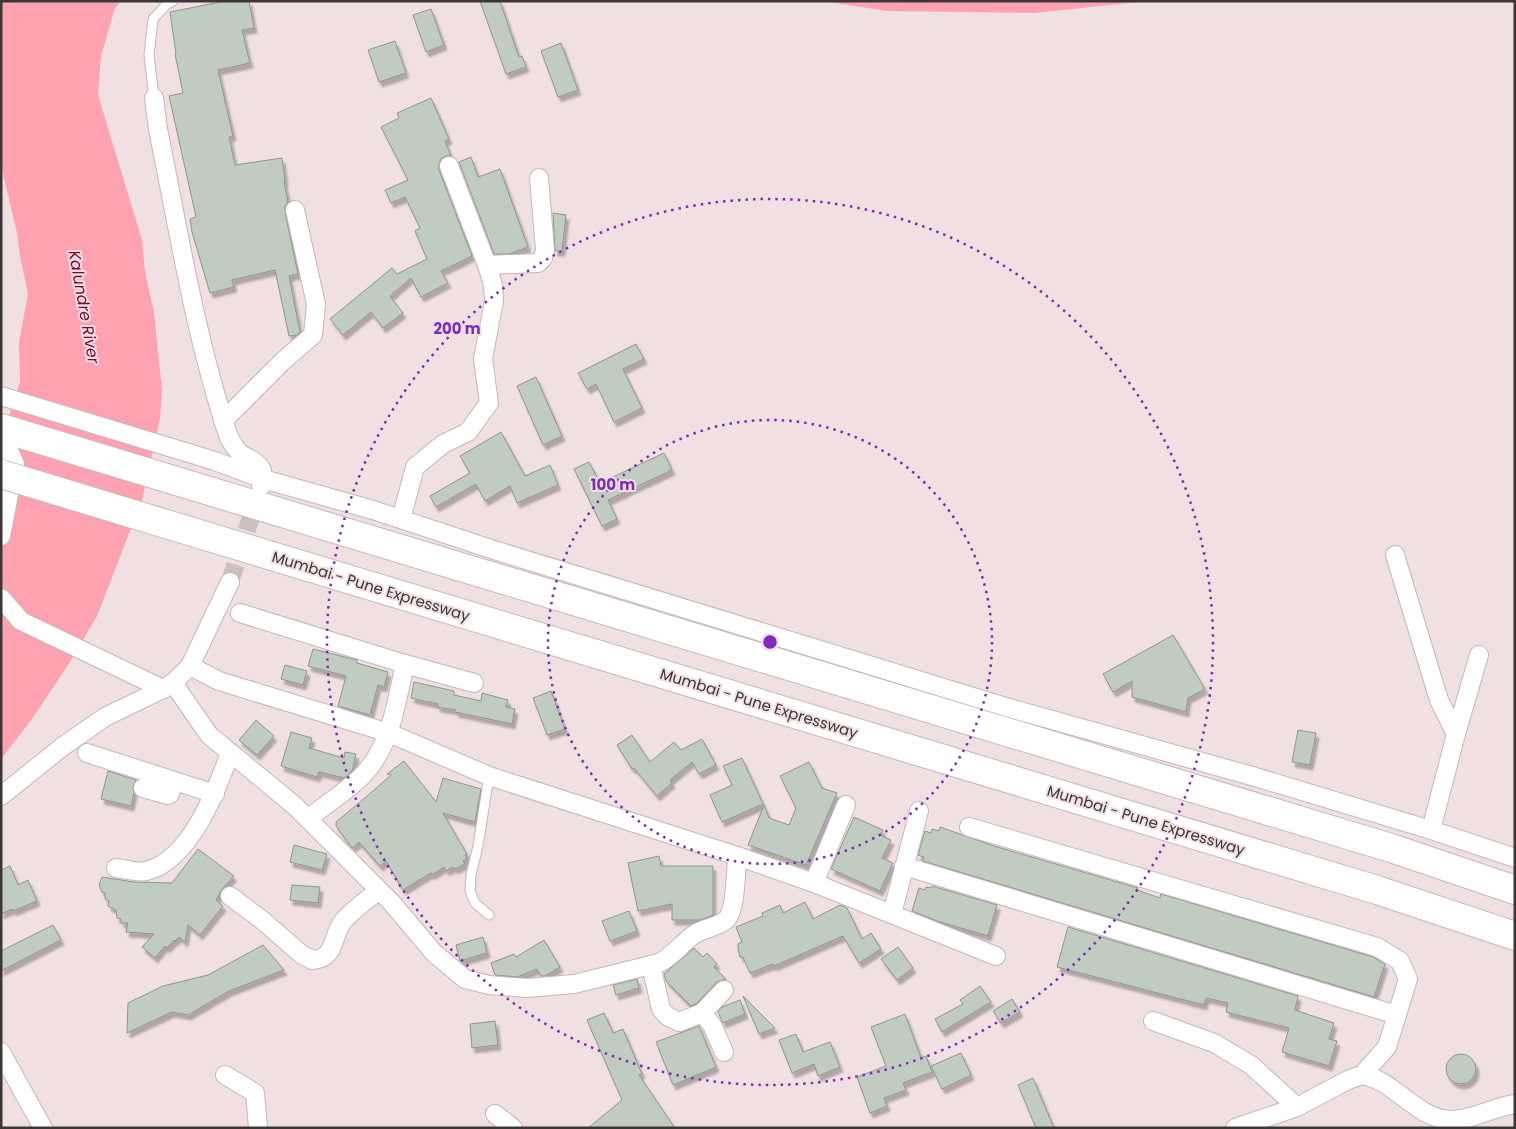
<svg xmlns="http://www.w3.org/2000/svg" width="1516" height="1129" viewBox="0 0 1516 1129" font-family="Poppins,sans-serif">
<defs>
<filter id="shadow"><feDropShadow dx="3" dy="5" stdDeviation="1" flood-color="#0004"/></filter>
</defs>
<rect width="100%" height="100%" fill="#f1e0e2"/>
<g fill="#fea2b2">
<path d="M1 1H121L115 8 101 56 98 95 142 240 145 272 154 313 162 390 160 418 142 500 97 616 70 662 32 719 1 759V441L20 382 19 342 28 294 20 256 17 233 1 165Z"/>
<path d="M823 1H1148L1034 13 887 11Z"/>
</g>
<g fill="#c1ccc0" stroke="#8c968b" filter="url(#shadow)">
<path d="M225 1H249L254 28 242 30 250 63 218 70 233 136 229 137 235 165 282 158 285 181H284L288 202 285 206V212L298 274 289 276 300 332 297 335 289 336 275 270 232 280 234 287 210 293 192 232 190 219 196 217 169 96 183 93 175 54H176L170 12Z"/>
<path d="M480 1H500L519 57 522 56 526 67 506 74Z"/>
<path d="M431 9 444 45 426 52 413 15Z"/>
<path d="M395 41 406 73 379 82 368 50Z"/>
<path d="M561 43 578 90 558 97 541 51Z"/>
<path d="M431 98 449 139 445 141 451 156H446L441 159 439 164V170L472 256 441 271 448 283 421 297 411 278 390 296 403 313 383 328 371 312 343 335 330 319 392 268 397 274 427 259 415 231 420 228 405 197 391 203 385 190 408 180 381 127 399 118 397 113Z"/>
<path d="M471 157 478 177 500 169 528 247 509 254H494L459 162Z"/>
<path d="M553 213 566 215 562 251H555Z"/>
<path d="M636 344 644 359 623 369 642 408 614 422 596 384 587 389 578 373Z"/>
<path d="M536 377 562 436 543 445 517 386Z"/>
<path d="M501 432 525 476 550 465 558 485 517 503 510 486 485 501 476 484 436 507 430 496 470 473 460 456Z"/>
<path d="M664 453 672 470 608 500 617 519 602 526 574 469 589 462 600 483Z"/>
<path d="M1173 635 1205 689 1188 698 1186 712 1132 697V681L1113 692 1103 674Z"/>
<path d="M313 649 357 660V663L388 672 384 687 378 685 370 715 338 706 346 676 308 666Z"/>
<path d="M285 665 307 671 303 685 281 679Z"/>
<path d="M414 682 454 691V695L481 701 482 693 508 700 506 707 515 709 512 724 455 712 456 710 437 707 438 704 411 698Z"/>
<path d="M551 691 565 729 547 735 533 698Z"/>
<path d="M256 720 274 736 257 755 239 740Z"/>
<path d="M1298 730 1316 733 1310 765 1292 762Z"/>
<path d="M291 732 312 738 309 748 344 758 345 752 356 754 352 771 344 778 319 772 317 777 281 766Z"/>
<path d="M632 735 650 762 674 742 681 750 702 739 716 765 699 774 692 762 670 780 672 783 657 796 634 768 632 769 617 745Z"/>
<path d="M742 758 763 804 722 822 710 795 732 785 723 766Z"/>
<path d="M404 761 436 802 443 778 481 789 475 822 443 813 467 854 465 855 467 859 463 861 465 864 455 869 453 867 446 871 444 867 432 875 431 873 403 890 386 861 380 866 359 842 352 848 336 826V822L366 797 391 775 387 774Z"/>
<path d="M809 762 822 788 837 793 806 865 748 845 764 805 769 818 789 825 796 808 780 776Z"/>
<path d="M108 771 136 780 133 786 134 793 131 806 101 799Z"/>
<path d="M854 817 883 830 880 835 891 840 882 858 893 863 880 891 831 869Z"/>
<path d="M940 827 994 846 1138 888 1137 890 1160 898 1161 894 1373 957 1385 964 1374 997 923 861 924 857 918 855 925 831 931 833 932 829 939 831Z"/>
<path d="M294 845 327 854 322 870 290 862Z"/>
<path d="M198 849 234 876 222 889 216 900 223 906 200 935 188 925 185 942 179 937 175 941 174 940 167 948 165 946 155 958 142 947 154 934 126 932 128 923H121V919L117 918 116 910 108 906 109 901 105 899V893L102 892 99 885 102 877 134 882 172 883Z"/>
<path d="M659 856 661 866H713V915L700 920H672V904L638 911 628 863Z"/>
<path d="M10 866 18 885 28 880 37 901 13 911 12 909 1 914V870Z"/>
<path d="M292 885 320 887 318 903 290 900Z"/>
<path d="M932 886 997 905 988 936 937 921 912 911 919 888 925 890 926 887 931 888Z"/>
<path d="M805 902 813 919 840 905 847 908 862 939 871 933 881 949 859 963 843 936 774 966 773 964 750 973 743 957H740L738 949V944L742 942 736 927 763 916 762 913 780 905 783 913Z"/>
<path d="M629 911 637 931 610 941 602 921Z"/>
<path d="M53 925 61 940 1 971V951Z"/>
<path d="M1068 927 1298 996 1295 1010 1334 1023 1329 1039 1337 1041 1329 1066 1282 1052 1289 1028 1226 1012 1228 1003 1206 998 1204 1005 1057 967Z"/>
<path d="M483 937 487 953 460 961 456 945Z"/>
<path d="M544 940 560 967 545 976H541L537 969 517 977 495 975 491 963 514 954 516 957Z"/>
<path d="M263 945 284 970 229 991 188 1015 172 1012 127 1033 128 1003 163 986 208 975Z"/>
<path d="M898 947 913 968 897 980 881 959Z"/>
<path d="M694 948 703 957 707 953 717 964 714 967 726 979 717 982 696 1004 691 1006 666 981 664 974Z"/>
<path d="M637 979 639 988 616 995 613 985Z"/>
<path d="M980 986 991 1002 942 1032 935 1019 963 1004 960 1000Z"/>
<path d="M743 996 775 1028 759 1034Z"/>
<path d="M1012 999 1020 1012 1001 1023 993 1011Z"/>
<path d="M740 1000 745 1014 723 1023 718 1012 722 1007Z"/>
<path d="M604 1013 613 1033 623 1029 642 1074 639 1075 675 1128H588L622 1100 587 1020Z"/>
<path d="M905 1014 921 1058 926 1056 932 1072 903 1083 906 1090 884 1098 887 1106 870 1113 857 1077 886 1066 871 1027Z"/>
<path d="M495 1021 498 1045 472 1048 470 1024Z"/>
<path d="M699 1026 716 1067 673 1085 656 1042Z"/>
<path d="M796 1034 803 1052 830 1042 840 1067 818 1076 814 1064 792 1073 779 1040Z"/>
<path d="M961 1053 971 1075 942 1089 931 1066Z"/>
<circle cx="1461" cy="1069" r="15"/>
<path d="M1033 1078 1054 1128H1036L1018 1085Z"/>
</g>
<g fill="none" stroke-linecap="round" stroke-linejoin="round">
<path stroke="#cdbec0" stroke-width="18" stroke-dasharray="18 9" stroke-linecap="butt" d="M230 582 258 495"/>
<defs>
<g id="lane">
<path d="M154 98 149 55 153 19 167 4 173 1"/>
<path d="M489 776 478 846 471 875 470 891 475 903 489 915"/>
</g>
<g id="street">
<path d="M154 98 158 129C178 228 194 329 225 426 228 436 231 444 239 452 252 463 268 462 261 486"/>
<path d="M449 166 487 265"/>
<path d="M1 396 215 461 263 479 373 510 494 550 1006 707 1252 776 1431 830 1515 858"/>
<path d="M223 421 283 361 313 335 316 304 295 210"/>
<path d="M1 432 15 464 1 536"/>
<path d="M401 519 415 467 443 444 468 432 489 403 483 359 494 301 493 285 487 265 538 263 543 258 545 250 539 178"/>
<path d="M1395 555 1439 700 1456 734"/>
<path d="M1 598 21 621 163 689"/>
<path d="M240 613 405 664C396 704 391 748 360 778 344 793 325 805 308 819"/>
<path d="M405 664 474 683"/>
<path d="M190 666 219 681 389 733 489 776 737 856 814 883 996 956"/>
<path d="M173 683 209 735 295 806 391 902 434 953 465 979 489 985 527 988 574 984 659 963C675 955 681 943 695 934 704 928 718 927 726 920 736 911 736 870 737 856"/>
<path d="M87 753 215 794"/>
<path d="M143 788 168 795 170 794 173 781"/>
<path d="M1 796 62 747 105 717 163 689 173 683 190 666 230 582"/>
<path d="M969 827 1377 947 1400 961 1408 979 1387 1047 1362 1075 1348 1080 1297 1107 1235 1128"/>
<path d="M1431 830 1456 734 1479 655"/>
<path d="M904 866 1397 1015"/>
<path d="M116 868C125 869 138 873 146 871 190 861 217 789 230 753"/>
<path d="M814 883 846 805"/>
<path d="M230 896 262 920 301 954 312 960C337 959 331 935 344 920 354 909 367 900 378 891"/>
<path d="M892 914 919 811"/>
<path d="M651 965 661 1009 667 1016 679 1022 702 1013 724 990"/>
<path d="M702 1013 712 1025 724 1052"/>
<path d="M1153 1021 1214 1043 1251 1065 1297 1107"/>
<path d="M1 1052 43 1128"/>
<path d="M225 1075 255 1093 258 1128"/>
<path d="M1362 1075C1395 1080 1416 1119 1451 1120 1473 1120 1493 1107 1515 1104"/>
<path d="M495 1114 513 1128"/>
</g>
<g id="highway">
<path d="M1 428 1391 848 1515 890"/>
<path d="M176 527 1377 890 1515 936"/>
</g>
</defs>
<use href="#lane" stroke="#c7b6b9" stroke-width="11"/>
<use href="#street" stroke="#c7b6b9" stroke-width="20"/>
<use href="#highway" stroke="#c7b6b9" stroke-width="30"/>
<use href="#lane" stroke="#fff" stroke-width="9"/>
<use href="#street" stroke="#fff" stroke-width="18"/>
<use href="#highway" stroke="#fff" stroke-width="28"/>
<defs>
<path id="highway-bridge" d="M1 474 176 527"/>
</defs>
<use href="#highway-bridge" stroke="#c7b6b9" stroke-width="30" stroke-linecap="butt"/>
<use href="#highway-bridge" stroke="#fff" stroke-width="28"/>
</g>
<g fill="none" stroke="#7b2cbf" stroke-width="2.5" stroke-dasharray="2.5 5">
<circle cx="770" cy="642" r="222"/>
<circle cx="770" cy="642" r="443"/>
</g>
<g text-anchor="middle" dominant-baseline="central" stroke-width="4" stroke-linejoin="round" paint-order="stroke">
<g font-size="15" fill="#3d3637" stroke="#f1e0e2">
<text transform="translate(371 586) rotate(17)">Mumbai - Pune Expressway</text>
<text transform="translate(759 703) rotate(17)">Mumbai - Pune Expressway</text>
<text transform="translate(1146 820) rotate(17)">Mumbai - Pune Expressway</text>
</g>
<g font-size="16" font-style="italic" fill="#76072f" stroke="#f1e0e2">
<text transform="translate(84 307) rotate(80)">Kalundre River</text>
</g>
</g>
<circle cx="770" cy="642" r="8" fill="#7b2cbf" stroke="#f1e0e2" stroke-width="2.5"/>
<g font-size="15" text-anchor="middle" font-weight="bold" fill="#7b2cbf" stroke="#f1e0e2" stroke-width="4" stroke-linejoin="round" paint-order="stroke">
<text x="457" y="334">200 m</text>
<text x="613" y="490">100 m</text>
</g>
<rect width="1516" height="1129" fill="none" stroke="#3d3637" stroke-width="5"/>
</svg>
